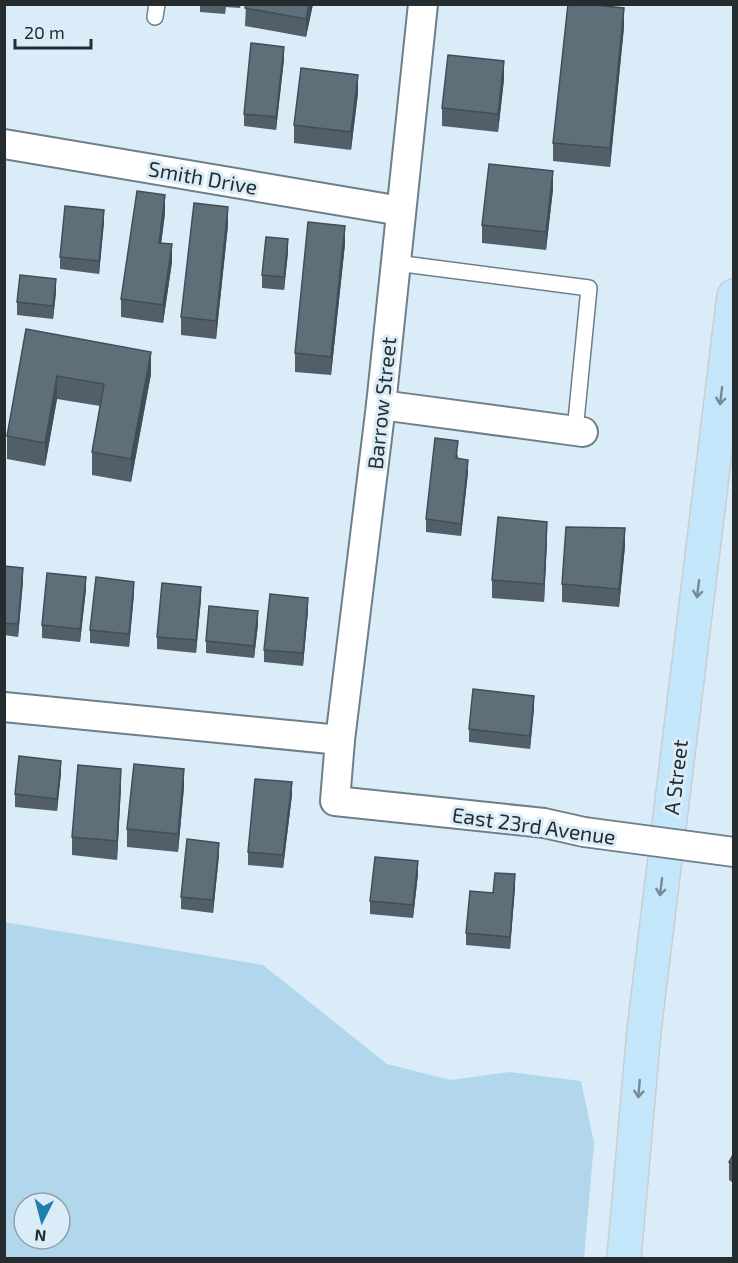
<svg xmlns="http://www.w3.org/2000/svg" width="738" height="1263" viewBox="0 0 738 1263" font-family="'Exo 2',sans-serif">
<rect width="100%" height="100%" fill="#d9ecf7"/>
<path fill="#b2d6eb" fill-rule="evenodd" d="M4 922 263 965 387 1064 450 1080 510 1072 581 1081 594 1143 584 1258H5ZM24 1203H60V1239H24Z"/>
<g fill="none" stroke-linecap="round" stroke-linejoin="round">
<defs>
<g id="service">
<path d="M155 17 157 4"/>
<path d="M396 263 589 288 575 431"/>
</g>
<g id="minor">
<path d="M423 4 381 405 340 740 335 801 544 823 584 832"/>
<path d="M4 144 401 211"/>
<path d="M381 405 583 432"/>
<path d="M4 707 340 740"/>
</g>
<path id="primary" d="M624 1258 644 1030 734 296"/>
</defs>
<use href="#service" stroke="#6e7f89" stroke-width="18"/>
<use href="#minor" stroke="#6e7f89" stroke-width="32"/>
<use href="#primary" stroke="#cbcdce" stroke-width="36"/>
<use href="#service" stroke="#fff" stroke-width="15"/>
<use href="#minor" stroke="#fff" stroke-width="28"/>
<use href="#primary" stroke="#c4e6fa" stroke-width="33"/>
<defs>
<path id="minor-bridge" d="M584 832 734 852"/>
</defs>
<use href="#minor-bridge" stroke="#6e7f89" stroke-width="32" stroke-linecap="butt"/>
<use href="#minor-bridge" stroke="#fff" stroke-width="28"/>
</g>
<g fill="#525f68">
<path d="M200 4H241L240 8 226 7 225 14 200 12Z"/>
<path d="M246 4H313L306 37 245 26Z"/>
<path d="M624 27 610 167 553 161V143Z"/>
<path d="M284 59 276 130 244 126V114Z"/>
<path d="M504 79 498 132 442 126V108Z"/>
<path d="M358 93 351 150 294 143V125Z"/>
<path d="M553 189 546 250 482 243V225Z"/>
<path d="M165 213 161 243 172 262 163 323 121 317V299Z"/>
<path d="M104 222 99 274 60 269V257Z"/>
<path d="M228 225 216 339 181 335V317Z"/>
<path d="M345 244 331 375 295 372V353Z"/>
<path d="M288 252 284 290 262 288V275Z"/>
<path d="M56 292 53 319 17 315V302Z"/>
<path d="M26 329 151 374 131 482 92 475V452L100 406 57 399 45 466 7 459V436Z"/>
<path d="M458 454V459L468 472 461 536 426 532V519Z"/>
<path d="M547 540 544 602 492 598V580Z"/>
<path d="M625 546 619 607 562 602V584Z"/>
<path d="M4 566 23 581 18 637 4 635Z"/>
<path d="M86 589 80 642 42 638V625Z"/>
<path d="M134 594 129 647 90 643V630Z"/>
<path d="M201 599 196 653 157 649V637Z"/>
<path d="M308 611 303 666 264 662V650Z"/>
<path d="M258 624 254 658 206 653V641Z"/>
<path d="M534 708 530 749 469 742V729Z"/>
<path d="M61 773 57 811 15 807V794Z"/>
<path d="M121 787 117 860 72 855V837Z"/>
<path d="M184 787 178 852 127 847V829Z"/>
<path d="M292 795 283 868 248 865V852Z"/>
<path d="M219 855 213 913 181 909V897Z"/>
<path d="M418 874 413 918 370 914V901Z"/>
<path d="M515 887 510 949 466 945V933L493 893Z"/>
<path d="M734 1153V1198H732V1182L729 1180V1162Z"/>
</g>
<g fill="#424e55">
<path d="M309 4H313L306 37V19Z"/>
<path d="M624 8V27L610 167V148Z"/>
<path d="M284 47V59L276 130V117Z"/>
<path d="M504 61V79L498 132V114Z"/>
<path d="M358 75V93L351 150V132Z"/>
<path d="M553 171V189L546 250V232Z"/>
<path d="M165 195V213L159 261V243Z"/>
<path d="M228 207V225L216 339V321Z"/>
<path d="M104 210V222L99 274V261Z"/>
<path d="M345 226V244L331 375V357Z"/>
<path d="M288 239V252L284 290V277Z"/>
<path d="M172 244V262L163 323V305Z"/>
<path d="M56 279V292L53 319V306Z"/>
<path d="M151 352V374L131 482V459Z"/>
<path d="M57 376V399L45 466V443Z"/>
<path d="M468 460V472L461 536V524Z"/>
<path d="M547 522V540L544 602V584Z"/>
<path d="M625 528V546L619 607V589Z"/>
<path d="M23 568V581L18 637V624Z"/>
<path d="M86 577V589L80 642V629Z"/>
<path d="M134 582V594L129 647V634Z"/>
<path d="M201 587V599L196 653V640Z"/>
<path d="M308 598V611L303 666V653Z"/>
<path d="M258 611V624L254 658V646Z"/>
<path d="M534 696V708L530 749V736Z"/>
<path d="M61 761V773L57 811V799Z"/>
<path d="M121 769V787L117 860V841Z"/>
<path d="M184 769V787L178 852V834Z"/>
<path d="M292 782V795L283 868V855Z"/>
<path d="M219 843V855L213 913V900Z"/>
<path d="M418 861V874L413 918V905Z"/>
<path d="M515 874V887L510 949V937Z"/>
</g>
<g fill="#5f6f79" stroke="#424e55" stroke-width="1.5">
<path d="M246 4H309L306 19 245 8Z"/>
<path d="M568 4H584L624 8 610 148 553 143Z"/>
<path d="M251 43 284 47 276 117 244 114Z"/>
<path d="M448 55 504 61 498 114 442 108Z"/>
<path d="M301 68 358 75 351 132 294 125Z"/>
<path d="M489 164 553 171 546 232 482 225Z"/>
<path d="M137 191 165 195 159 243 172 244 163 305 121 299Z"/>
<path d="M194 203 228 207 216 321 181 317Z"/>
<path d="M65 206 104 210 99 261 60 257Z"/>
<path d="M308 222 345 226 331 357 295 353Z"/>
<path d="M266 237 288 239 284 277 262 275Z"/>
<path d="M20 275 56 279 53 306 17 302Z"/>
<path d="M26 329 151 352 131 459 92 452 104 384 57 376 45 443 7 436Z"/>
<path d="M435 438 458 441 456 458 468 460 461 524 426 519Z"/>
<path d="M498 517 547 522 544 584 492 580Z"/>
<path d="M566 527 625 528 619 589 562 584Z"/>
<path d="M4 566 23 568 18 624 4 623Z"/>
<path d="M47 573 86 577 80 629 42 625Z"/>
<path d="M96 577 134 582 129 634 90 630Z"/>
<path d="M162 583 201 587 196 640 157 637Z"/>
<path d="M270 594 308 598 303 653 264 650Z"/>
<path d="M209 606 258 611 254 646 206 641Z"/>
<path d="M473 689 534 696 530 736 469 729Z"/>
<path d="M19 756 61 761 57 799 15 794Z"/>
<path d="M134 764 184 769 178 834 127 829Z"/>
<path d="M78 765 121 769 117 841 72 837Z"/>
<path d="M255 779 292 782 283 855 248 852Z"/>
<path d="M187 839 219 843 213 900 181 897Z"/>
<path d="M375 857 418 861 413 905 370 901Z"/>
<path d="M495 873 515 874 510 937 466 933 470 891 493 893Z"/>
<path d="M734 1153V1164L729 1162Z"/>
</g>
<defs><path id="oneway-shaft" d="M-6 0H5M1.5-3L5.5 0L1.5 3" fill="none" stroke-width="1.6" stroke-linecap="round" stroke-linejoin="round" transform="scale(1.5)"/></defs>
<g stroke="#758a96">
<use href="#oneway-shaft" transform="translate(721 396) rotate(97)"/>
<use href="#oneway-shaft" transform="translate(698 589) rotate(97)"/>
<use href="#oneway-shaft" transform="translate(661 887) rotate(97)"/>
<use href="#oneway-shaft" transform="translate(639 1089) rotate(95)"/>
</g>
<g text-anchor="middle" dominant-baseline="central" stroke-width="6" stroke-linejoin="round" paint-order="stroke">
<g font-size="21" fill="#262d31" stroke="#d9ecf7">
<text transform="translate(203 177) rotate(10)">Smith Drive</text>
<text transform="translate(381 403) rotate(-84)">Barrow Street</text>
<text transform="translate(675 777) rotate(-83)">A Street</text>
<text transform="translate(534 825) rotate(8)">East 23rd Avenue</text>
</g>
</g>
<rect width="738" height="1263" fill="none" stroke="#262d31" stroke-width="12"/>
<g transform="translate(42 1221) rotate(186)"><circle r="28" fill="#d9ecf7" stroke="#91a0a8" stroke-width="1.5"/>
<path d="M0-4.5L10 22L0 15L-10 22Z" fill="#1f80ab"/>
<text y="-9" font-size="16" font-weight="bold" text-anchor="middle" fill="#262d31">N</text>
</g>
<path d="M15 39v9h76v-9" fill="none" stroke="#262d31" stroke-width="3"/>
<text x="24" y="39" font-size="18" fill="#262d31" stroke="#d9ecf7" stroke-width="4.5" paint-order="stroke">20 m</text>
</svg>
